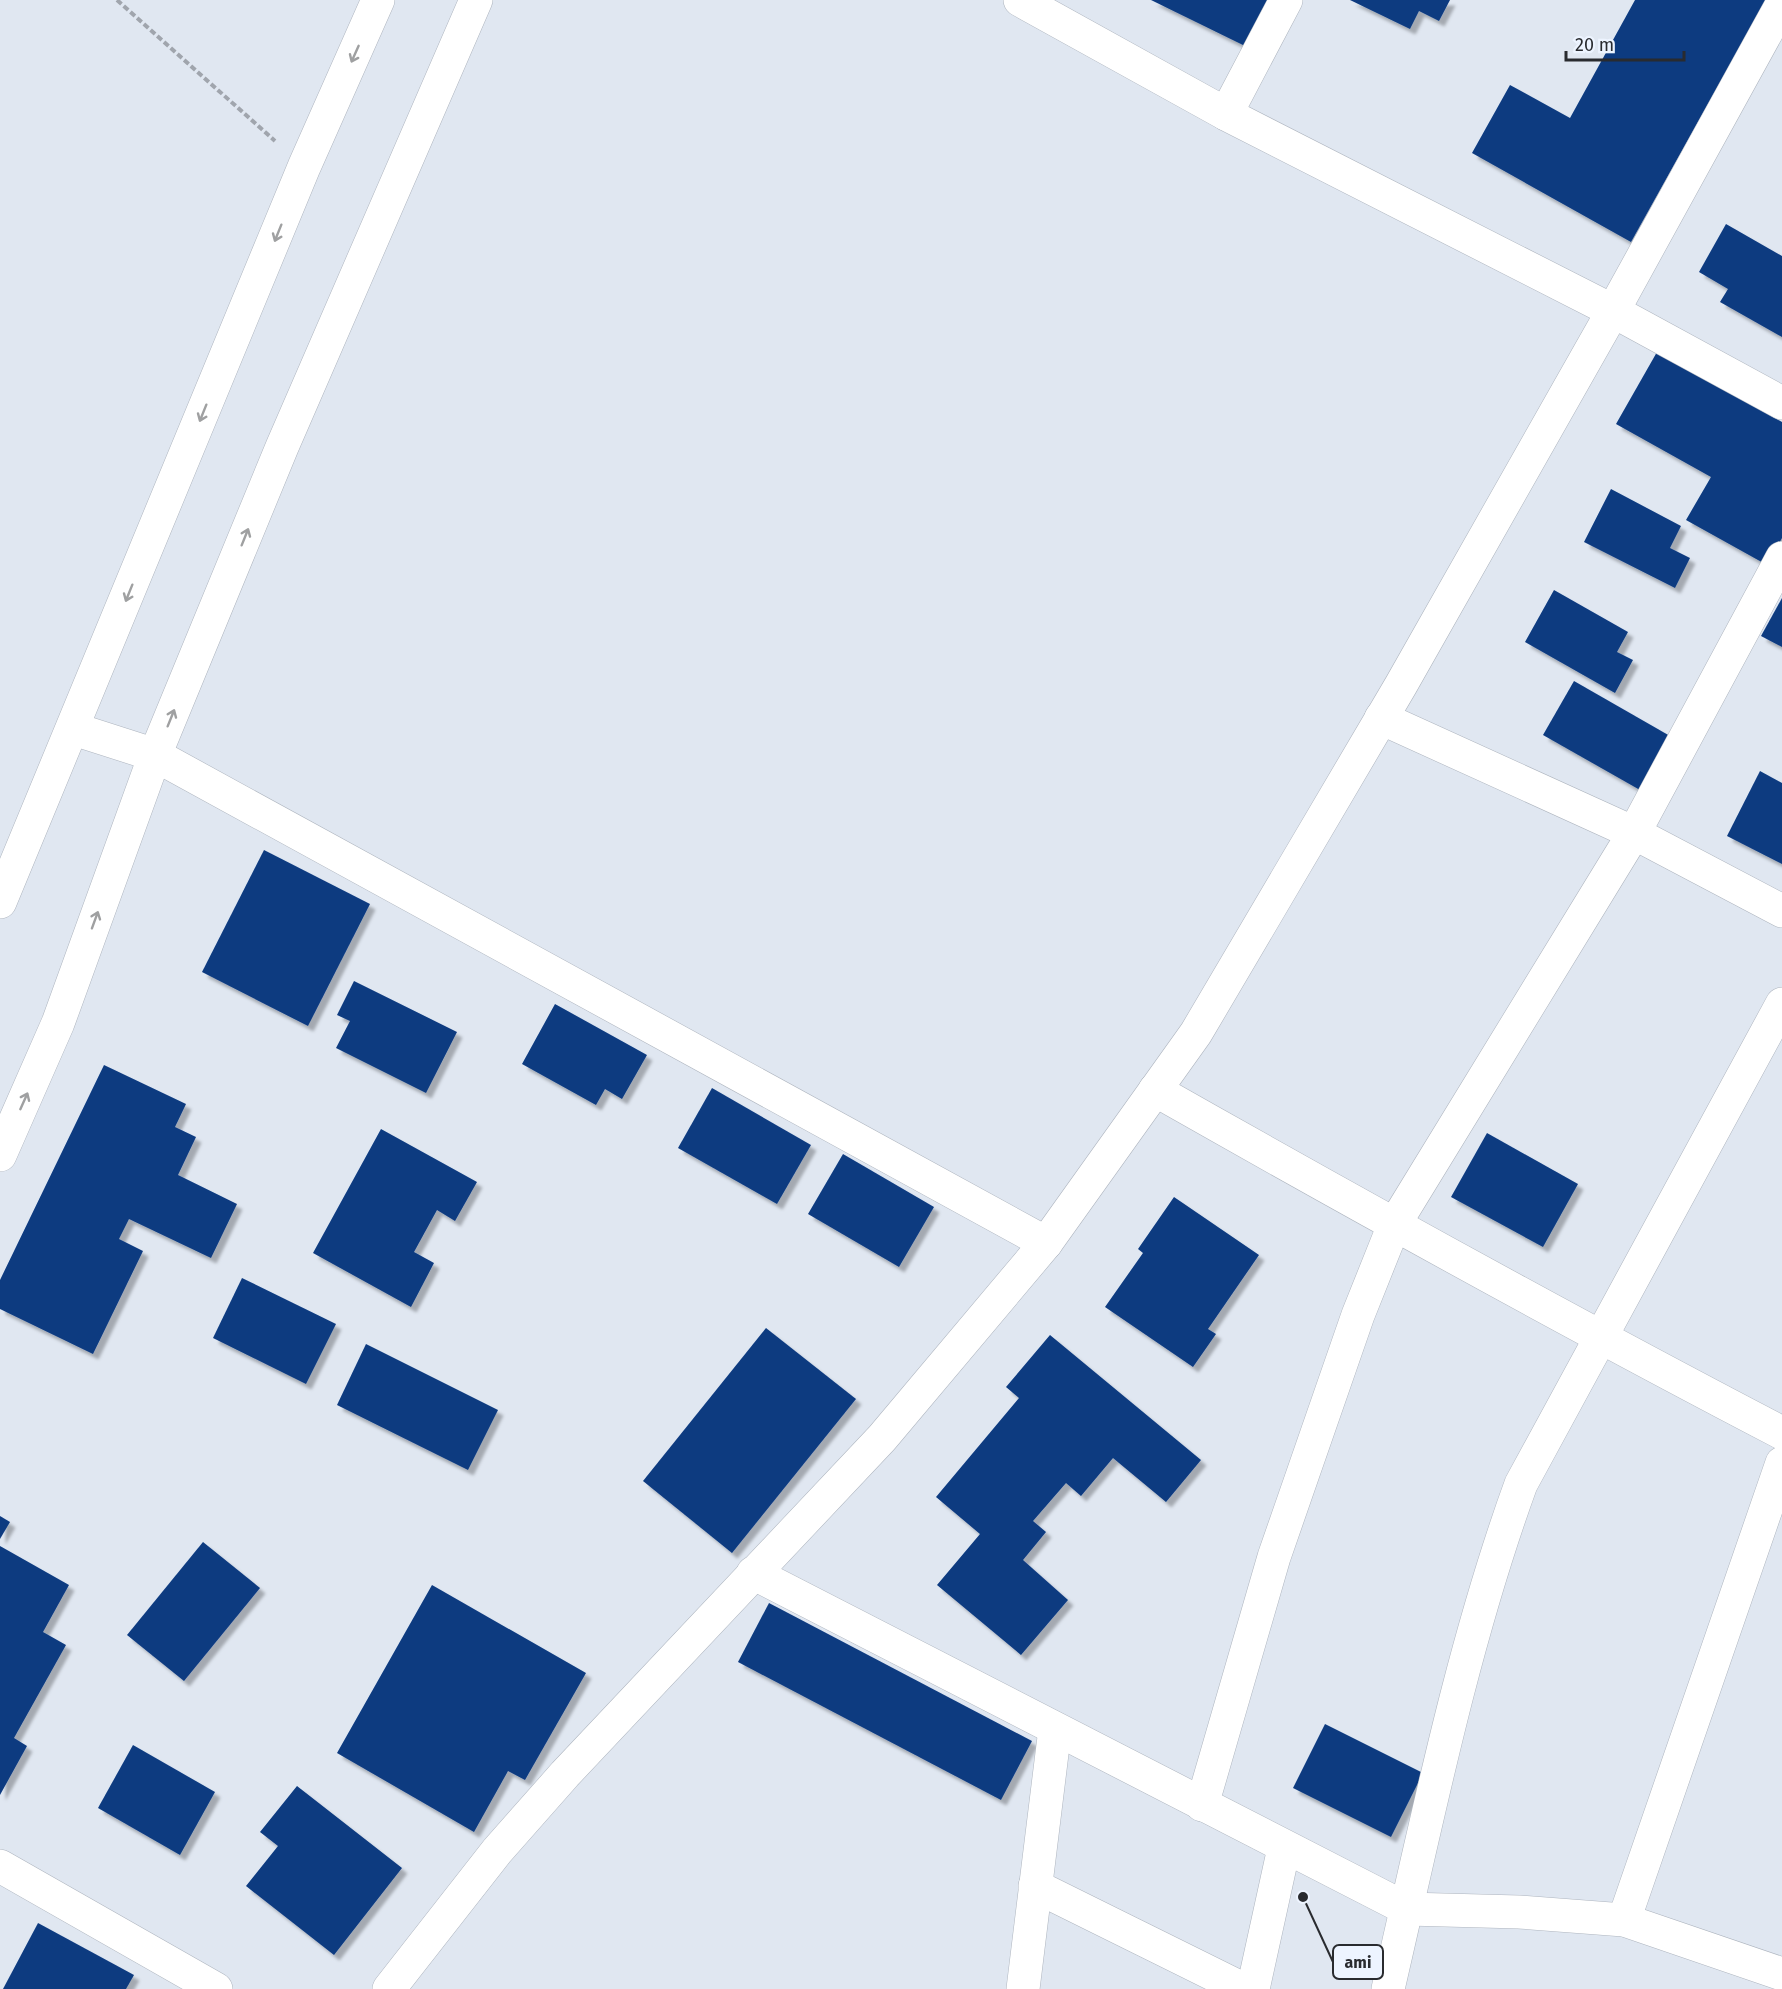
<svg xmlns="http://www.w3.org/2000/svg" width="1782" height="1989" viewBox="0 0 1782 1989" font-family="'Fira Sans',sans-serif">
<defs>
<filter id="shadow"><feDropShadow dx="5.5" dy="5.5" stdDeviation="1.5" flood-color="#0004"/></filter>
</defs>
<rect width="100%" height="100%" fill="#e0e7f1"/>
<g fill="#0b3a80" filter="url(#shadow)">
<path d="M1151 0H1268L1245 46Z"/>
<path d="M1350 0H1450L1439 21 1419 11 1410 29Z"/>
<path d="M1635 0H1766L1631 242 1472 153 1510 85 1570 118Z"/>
<path d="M1726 224 1782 256V337L1720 302 1728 289 1699 272Z"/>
<path d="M1657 352 1782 422V538L1767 565 1686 520 1711 477 1616 424Z"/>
<path d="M1611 489 1681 526 1670 548 1690 558 1675 588 1584 542Z"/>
<path d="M1554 590 1628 632 1617 652 1633 660 1615 693 1525 642Z"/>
<path d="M1782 598V647L1761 636Z"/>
<path d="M1574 681 1670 736 1640 790 1543 735Z"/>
<path d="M1760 771 1782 783V864L1727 836Z"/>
<path d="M264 850 370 904 308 1026 202 972Z"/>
<path d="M354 981 457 1032 426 1093 336 1048 350 1021 337 1015Z"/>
<path d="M555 1004 647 1055 622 1099 605 1089 596 1105 522 1064Z"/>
<path d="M104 1065 186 1104 175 1127 196 1137 178 1175 237 1204 211 1258 129 1219 119 1239 143 1251 93 1354 0 1309V1280Z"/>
<path d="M712 1088 811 1145 777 1204 678 1148Z"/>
<path d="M381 1129 477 1182 455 1221 437 1210 414 1252 434 1263 411 1307 313 1253Z"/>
<path d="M1487 1133 1578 1184 1543 1247 1451 1197Z"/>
<path d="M843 1154 934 1207 899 1267 808 1214Z"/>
<path d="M1174 1197 1259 1255 1208 1329 1216 1334 1193 1367 1105 1307 1143 1253 1138 1249Z"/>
<path d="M242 1278 336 1324 306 1384 213 1338Z"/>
<path d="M766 1328 856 1399 732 1553 643 1481Z"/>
<path d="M1050 1335 1201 1460 1166 1502 1113 1458 1081 1496 1066 1483 1033 1521 1046 1532 1023 1560 1068 1600 1021 1655 937 1585 980 1534 936 1497 1019 1398 1006 1387Z"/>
<path d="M366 1344 498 1410 468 1470 337 1405Z"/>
<path d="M0 1516 10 1522 0 1539Z"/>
<path d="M203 1542 260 1588 184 1681 127 1635Z"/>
<path d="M0 1546 69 1585 43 1632 66 1645 14 1738 27 1746 0 1795Z"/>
<path d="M432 1585 586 1673 525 1780 508 1771 474 1832 337 1753Z"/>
<path d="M769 1603 1032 1741 1001 1800 738 1662Z"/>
<path d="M1325 1724 1423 1773 1391 1837 1293 1788Z"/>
<path d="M133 1745 215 1792 180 1855 98 1808Z"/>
<path d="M297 1786 402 1868 334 1955 246 1886 278 1846 260 1832Z"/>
<path d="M38 1923 134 1975 126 1989H3Z"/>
</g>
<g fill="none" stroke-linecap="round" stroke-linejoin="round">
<defs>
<g id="minor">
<path d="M1020 0 1226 114 1613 311 1782 403"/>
<path d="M1226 114 1286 0"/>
<path d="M1381 718 1634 833 1782 911"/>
<path d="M74 729 155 755 1046 1243"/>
<path d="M0 902 304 167 378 0"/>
<path d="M1155 1090C1363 1208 1571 1323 1782 1433"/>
<path d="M0 1155 58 1023 155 755 282 447 476 0"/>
<path d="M753 1573 1407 1909 1519 1912 1624 1920 1782 1974"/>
<path d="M1202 1805 1274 1557 1358 1315 1394 1225 1634 833 1782 558"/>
<path d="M0 1866 216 1989"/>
<path d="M1035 1886 1243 1989"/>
<path d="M1624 1920 1782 1463"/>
<path d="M389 1989 497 1851 565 1774 882 1438 1046 1243 1196 1033 1401 685 1613 311 1782 4"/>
<path d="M1023 1989 1055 1729"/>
<path d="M1253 1989 1284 1848"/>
<path d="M1388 1989C1427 1821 1462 1646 1521 1484L1782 1004"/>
</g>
</defs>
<use href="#minor" stroke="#aeb5bf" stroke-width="34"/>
<path stroke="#a0a5ad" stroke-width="4" stroke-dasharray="6 3" stroke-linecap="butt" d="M117 0 275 141"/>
<use href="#minor" stroke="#fff" stroke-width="33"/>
</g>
<defs><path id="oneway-shaft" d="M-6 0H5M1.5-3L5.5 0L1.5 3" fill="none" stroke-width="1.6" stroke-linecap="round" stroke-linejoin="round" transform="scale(1.5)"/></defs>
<g stroke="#9fa0a1">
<use href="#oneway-shaft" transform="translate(355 54) rotate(114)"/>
<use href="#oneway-shaft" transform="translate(278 233) rotate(112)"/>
<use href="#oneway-shaft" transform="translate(203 413) rotate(112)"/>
<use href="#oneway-shaft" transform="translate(245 537) rotate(-68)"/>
<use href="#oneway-shaft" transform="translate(129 593) rotate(112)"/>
<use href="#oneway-shaft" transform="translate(171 718) rotate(-68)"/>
<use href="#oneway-shaft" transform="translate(95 920) rotate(-70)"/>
<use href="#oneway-shaft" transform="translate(24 1101) rotate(-66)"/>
</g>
<path fill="none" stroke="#292b2f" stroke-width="2" d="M1303 1897L1333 1962"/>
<circle fill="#292b2f" stroke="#edf4ff" stroke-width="2" cx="1303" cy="1897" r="6"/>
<rect fill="#edf4ff" stroke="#292b2f" stroke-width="2" x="1333" y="1945" width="50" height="34" rx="6"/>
<g font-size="16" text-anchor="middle" font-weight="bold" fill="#292b2f">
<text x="1358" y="1968">ami</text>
</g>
<path d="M1566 51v9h118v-9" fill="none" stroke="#292b2f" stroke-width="3"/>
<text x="1575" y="51" font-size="18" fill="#292b2f" stroke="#edf4ff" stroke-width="4.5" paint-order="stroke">20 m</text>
</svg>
